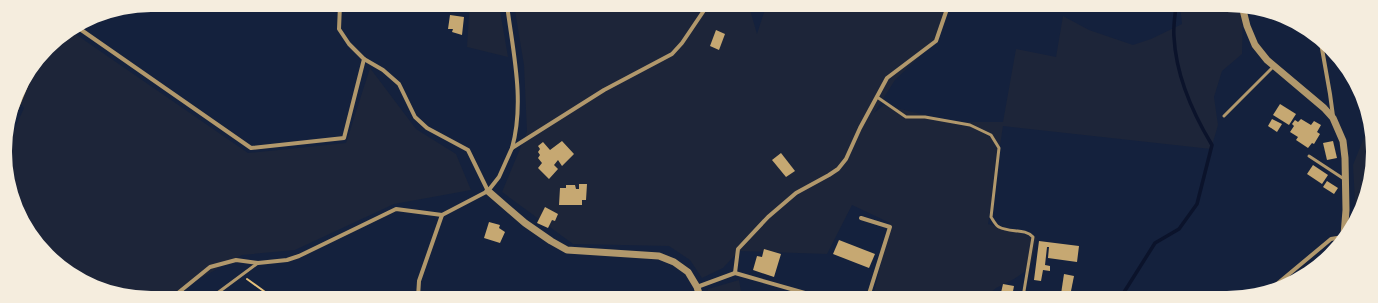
<svg xmlns="http://www.w3.org/2000/svg" width="1378" height="303" viewBox="0 0 1378 303" font-family="'Fira Sans Condensed',sans-serif">
<rect width="100%" height="100%" fill="#14213d"/>
<g fill="#1d2539">
<path d="M453 5H499L508 57 467 47 469 13 453 7Z"/>
<path d="M514 5 749 6 757 34 766 6H943L946 9 936 41 895 80 874 113 884 105 953 122H1003L1016 49 1056 57 1063 16 1089 30 1133 45 1151 39 1182 24 1180 6H1238L1243 16 1242 54 1222 71 1214 97 1218 125 1211 149 1003 126 988 224 1037 238 1030 268 1014 279 996 288 986 297H873L890 223 852 205 827 254 739 251 723 268 702 278 690 260 669 246 573 244 502 192 527 132 524 65Z"/>
<path d="M71 31 248 153 346 143 370 68 416 129 456 154 471 190 394 204 295 250 242 255 167 297H132L78 278 35 241 10 190 6 148 24 108 17 99 20 87 55 42Z"/>
<path d="M1369 125 1372 171 1358 216 1356 219 1353 165Z"/>
<path d="M739 280 742 297H707L708 289Z"/>
</g>
<g fill="none" stroke-linecap="round" stroke-linejoin="round">
<path stroke="#0b132b" stroke-width="3.5" d="M1121 297 1155 243 1179 229 1197 204 1212 145C1192 112 1176 76 1174 37 1173 27 1175 16 1176 6"/>
</g>
<g fill="#c6a872">
<path d="M389 5H412L407 10 399 12 395 11Z"/>
<path d="M450 15 464 17 462 35 452 32 453 29H448Z"/>
<path d="M716 30 725 34 719 50 710 46Z"/>
<path d="M1280 104 1296 114 1289 125 1273 115Z"/>
<path d="M1272 119 1282 124 1277 132 1268 126Z"/>
<path d="M1301 119 1311 125 1314 121 1321 125 1317 132 1320 134 1314 144 1312 143 1308 148 1296 140 1298 137 1290 132 1294 126 1292 124 1295 120 1298 122Z"/>
<path d="M562 141 574 154 562 166 558 160 554 165 558 169 549 179 538 168 542 163 538 158 540 155 538 152 540 149 538 146 543 142 550 150Z"/>
<path d="M1333 141 1337 158 1327 160 1323 143Z"/>
<path d="M781 153 795 171 786 177 772 160Z"/>
<path d="M1313 165 1328 175 1322 184 1307 174Z"/>
<path d="M1327 181 1338 188 1334 194 1323 187Z"/>
<path d="M579 184H587L586 200H582V205H559L560 188H566V185H575L576 189H579Z"/>
<path d="M545 207 558 214 555 221 552 220 548 228 537 223Z"/>
<path d="M489 222 500 225 499 228 505 232 500 243 484 238Z"/>
<path d="M839 240 875 254 869 268 833 254Z"/>
<path d="M1039 241 1079 246 1077 262 1048 258 1049 247H1047L1045 265 1050 266V271L1043 270 1041 281 1034 280Z"/>
<path d="M764 249 781 254 774 277 753 270 757 256 762 257Z"/>
<path d="M1064 274 1074 276 1070 296 1061 294Z"/>
<path d="M1003 284 1014 286 1012 297H1000Z"/>
</g>
<g fill="none" stroke-linecap="round" stroke-linejoin="round">
<path stroke="#e5c07b" stroke-width="2" d="M247 279 272 297"/>
<g stroke="#b1986c" stroke-width="3">
<path d="M877 97 906 117H925L970 125 991 135 999 148 991 217C993 220 996 226 999 227 1010 233 1025 228 1033 237L1024 291 1022 297"/>
<path d="M1224 116 1274 66"/>
<path d="M1309 156 1344 179"/>
<path d="M212 297 258 263"/>
</g>
<g stroke="#b1986c" stroke-width="4">
<path d="M507 5C513 52 525 102 512 148"/>
<path d="M77 27 251 148 344 138 364 59 349 44 339 29 340 5"/>
<path d="M1321 43 1330 94 1333 116"/>
<path d="M364 59 383 70 399 84 415 117 427 128 468 150 488 191"/>
<path d="M861 218 890 227 868 297"/>
<path d="M735 273 738 249 768 217 796 193 829 175 838 169 846 159 860 128 887 78 936 41 948 6"/>
<path d="M697 287 735 273 819 297"/>
<path d="M1271 289 1331 239 1343 237"/>
<path d="M173 297 210 267 236 260 258 263 287 260 299 256 396 209 442 215 488 191 499 177 512 148 604 90 672 54 682 43 707 6"/>
<path d="M418 297 419 281 442 215"/>
</g>
<g stroke="#b1986c" stroke-width="7">
<path d="M1242 6 1247 26 1255 45 1267 60 1324 108 1333 118 1343 141 1345 158 1346 210 1344 235"/>
<path d="M14 111 28 77"/>
<path d="M488 191 525 223 551 241 567 250 659 256 674 262 688 272 697 287 700 297"/>
</g>
</g>
<path d="M0 0H1378V303H0ZM151 12H1227A139 139 0 0 1 1366 151V152A139 139 0 0 1 1227 291H151A139 139 0 0 1 12 152V151A139 139 0 0 1 151 12Z" fill="#f5edde" fill-rule="evenodd"/>
</svg>
